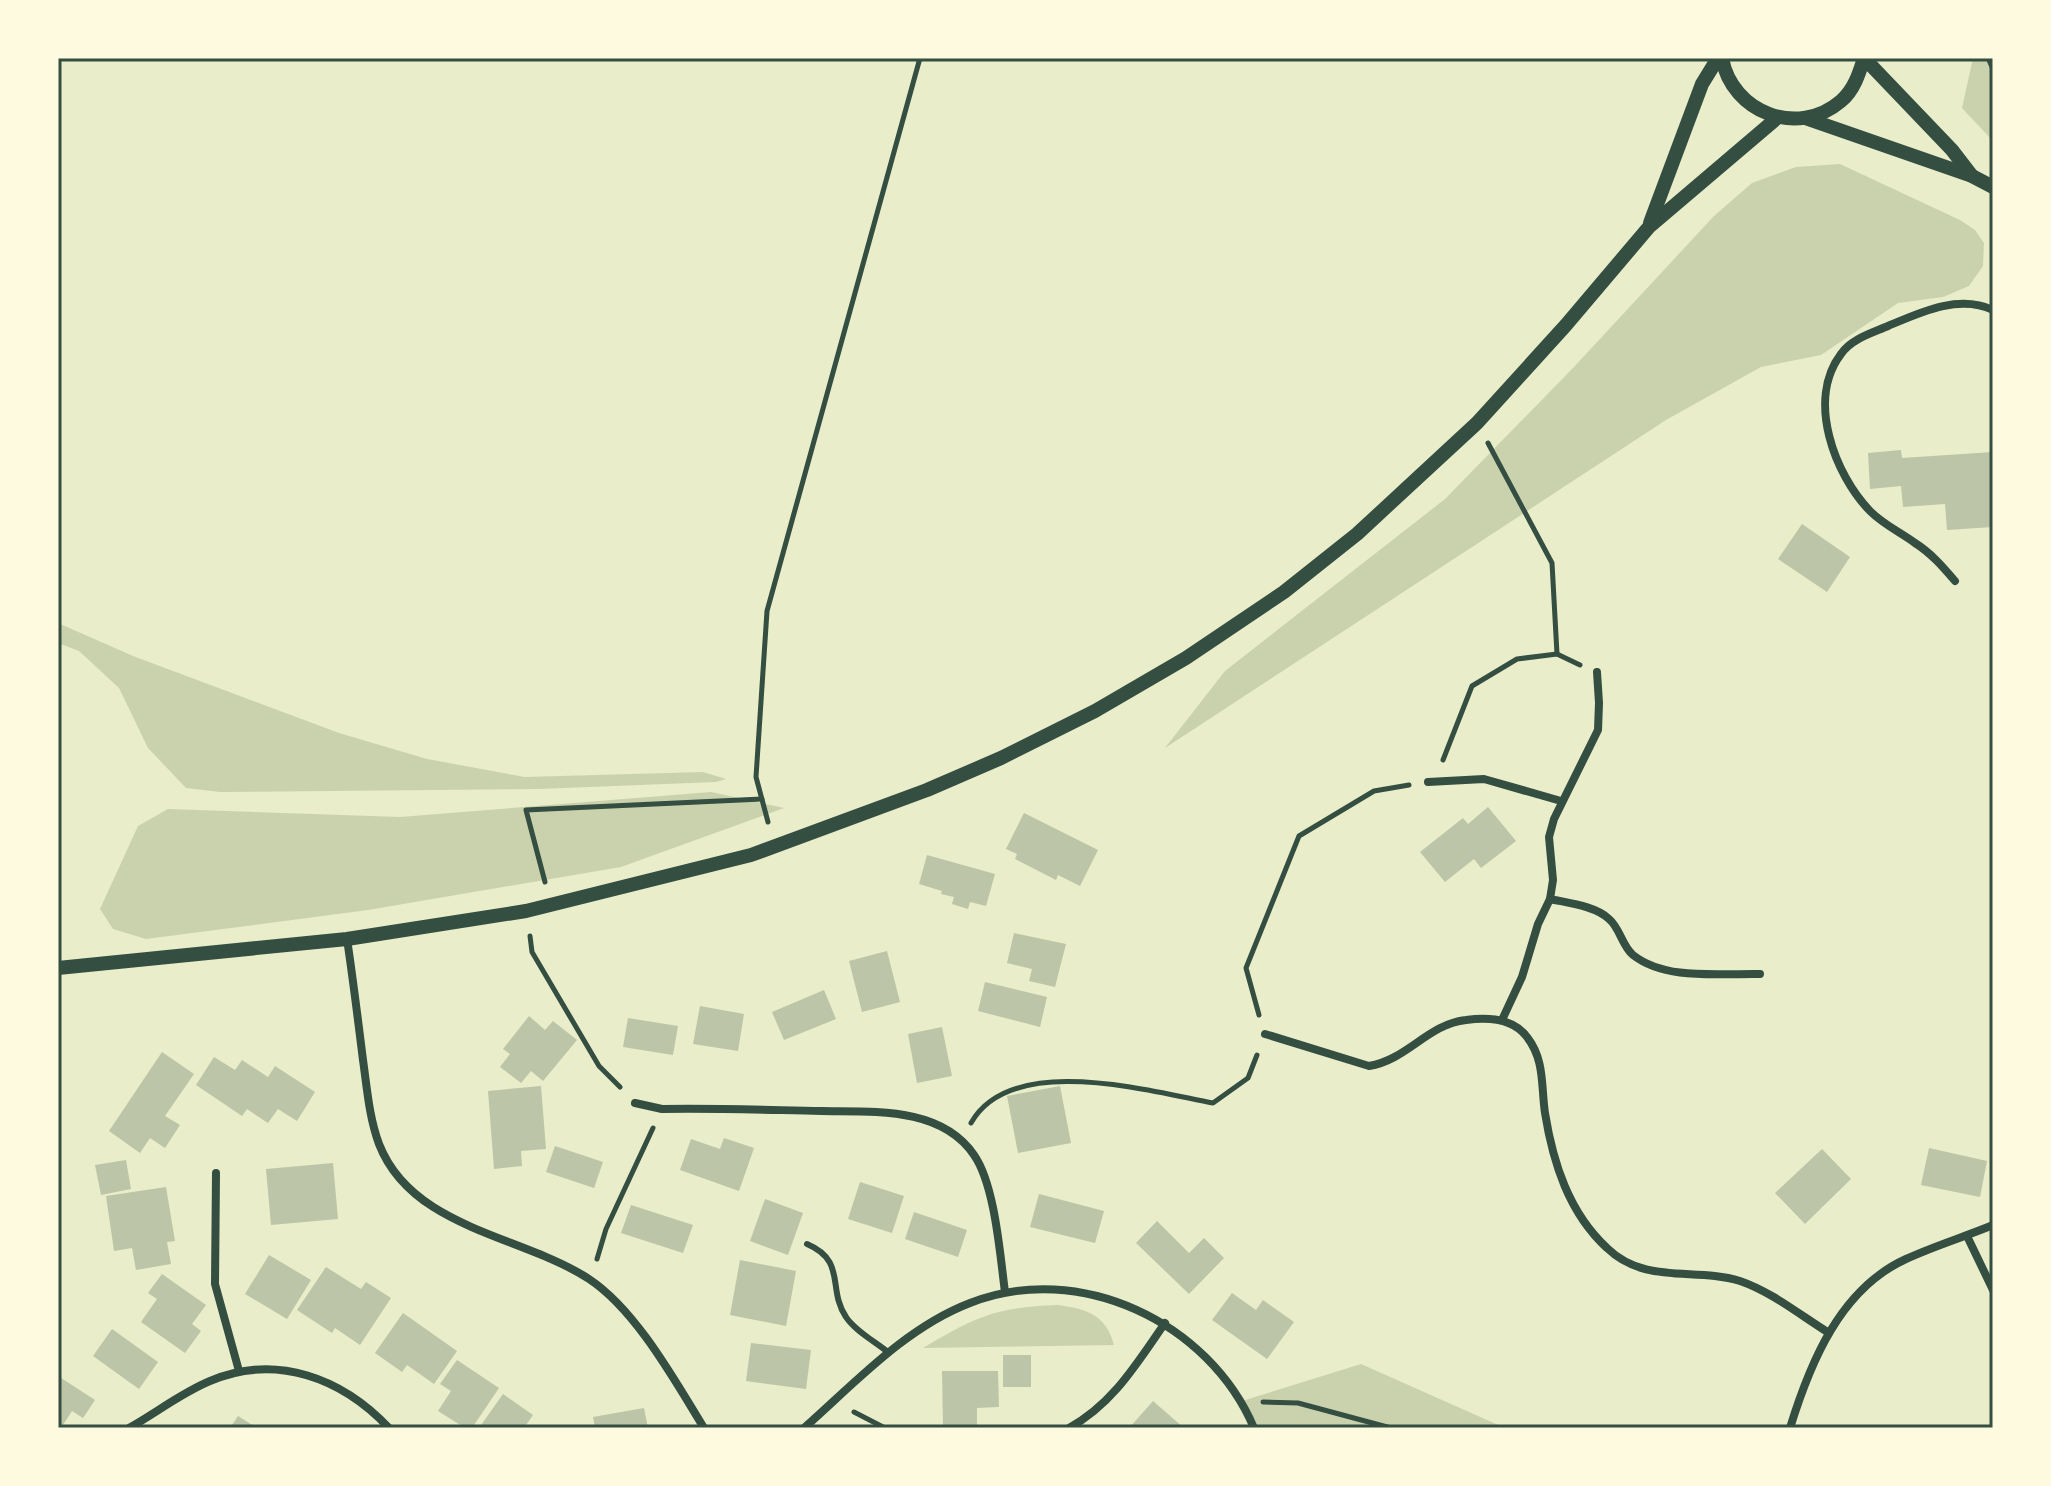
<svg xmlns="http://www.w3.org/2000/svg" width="2051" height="1486" viewBox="0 0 2051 1486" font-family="Georgia,serif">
<rect width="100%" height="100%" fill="#e9edc9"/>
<g fill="#cad2ad">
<path d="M1973 58H1993V141L1962 108Z"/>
<path d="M1840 164 1960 220 1975 230 1984 243 1983 266 1969 286 1943 297 1898 303 1821 355 1761 367 1666 420 1165 748 1225 671 1445 499 1573 368 1714 216 1752 183 1796 167Z"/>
<path d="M58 623 133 656 339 733 427 759 525 777 703 772 726 779 716 782 539 789 220 792 186 788 148 748 119 688 79 651 58 643Z"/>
<path d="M711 792 784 808 621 867 368 910 146 939 113 929 100 909 138 826 168 809 400 817Z"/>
<path d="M1058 1305C1087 1309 1106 1315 1114 1345L923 1348C975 1317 997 1307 1058 1305Z"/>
<path d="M1361 1364 1505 1428H1254L1242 1401Z"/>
</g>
<g fill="#bcc5a7">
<path d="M1901 450 1902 458 1993 452V527L1947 530 1945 504 1903 507 1901 486 1870 489 1868 453Z"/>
<path d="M1802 524 1850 557 1827 592 1778 559Z"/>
<path d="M1488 807 1516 841 1481 868 1474 859 1445 882 1420 852 1463 818 1468 824Z"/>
<path d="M1024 813 1098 850 1080 886 1058 875 1056 880 1015 859 1017 854 1006 849Z"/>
<path d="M927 855 995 874 986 906 970 902 968 909 952 904 954 897 941 894 942 891 919 884Z"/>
<path d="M1014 933 1066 944 1055 987 1029 981 1032 969 1007 963Z"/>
<path d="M887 951 900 1002 862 1012 849 961Z"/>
<path d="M985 982 1047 997 1040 1027 978 1011Z"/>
<path d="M824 990 836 1019 784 1040 772 1012Z"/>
<path d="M700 1006 744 1014 738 1051 693 1044Z"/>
<path d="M529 1016 545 1030 553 1021 577 1040 543 1081 531 1071 521 1083 500 1067 510 1054 503 1049Z"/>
<path d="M628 1018 678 1026 673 1055 623 1047Z"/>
<path d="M942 1027 952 1076 917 1083 908 1034Z"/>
<path d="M162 1052 194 1074 165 1116 180 1125 165 1148 150 1138 140 1153 109 1131Z"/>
<path d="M214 1057 235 1070 242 1060 268 1077 275 1066 315 1092 297 1121 278 1109 268 1123 247 1109 242 1116 196 1085Z"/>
<path d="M541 1086 546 1149 521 1151 522 1166 494 1169 488 1091Z"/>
<path d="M1060 1086 1071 1143 1018 1153 1007 1096Z"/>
<path d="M724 1138 754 1148 739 1191 680 1170 691 1139 720 1149Z"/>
<path d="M555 1146 603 1162 594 1188 546 1172Z"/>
<path d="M1929 1148 1987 1161 1980 1197 1921 1185Z"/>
<path d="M1822 1149 1851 1179 1805 1224 1775 1193Z"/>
<path d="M126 1160 131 1189 101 1195 95 1165Z"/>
<path d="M333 1163 338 1219 271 1225 266 1169Z"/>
<path d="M860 1182 904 1196 892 1233 848 1219Z"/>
<path d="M166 1187 175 1241 167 1242 171 1264 136 1270 132 1248 114 1251 106 1196Z"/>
<path d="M1039 1194 1104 1211 1095 1243 1030 1227Z"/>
<path d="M765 1199 803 1213 788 1255 750 1241Z"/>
<path d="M631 1205 693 1225 683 1253 621 1233Z"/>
<path d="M914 1212 967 1230 958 1257 905 1239Z"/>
<path d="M1157 1221 1189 1253 1204 1238 1224 1258 1189 1294 1136 1243Z"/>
<path d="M269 1255 311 1280 287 1319 245 1294Z"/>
<path d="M740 1260 796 1271 786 1326 730 1315Z"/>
<path d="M326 1267 361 1289 366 1282 391 1298 360 1345 335 1328 332 1333 297 1310Z"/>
<path d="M162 1274 206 1305 192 1324 201 1331 185 1353 141 1322 157 1299 148 1293Z"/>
<path d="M1232 1293 1256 1310 1263 1300 1294 1322 1267 1359 1212 1320Z"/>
<path d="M403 1313 457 1351 434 1384 407 1365 402 1372 375 1353Z"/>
<path d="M112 1329 158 1362 139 1389 93 1356Z"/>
<path d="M751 1343 811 1350 806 1389 746 1381Z"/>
<rect x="1003" y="1355" width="28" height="32"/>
<path d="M457 1360 499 1388 472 1428H465L438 1411 451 1391 440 1384Z"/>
<path d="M942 1371H998L999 1407 977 1408V1426L943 1427Z"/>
<path d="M58 1376 95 1400 83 1418 72 1411 61 1428H58Z"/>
<path d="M503 1394 533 1415 524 1428H479Z"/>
<path d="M1153 1401 1184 1428H1133L1131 1426Z"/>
<path d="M644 1408 648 1428H595L593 1417Z"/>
<path d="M238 1416 257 1428H230Z"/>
</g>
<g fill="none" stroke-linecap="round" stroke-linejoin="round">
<g stroke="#344e41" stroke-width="5">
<path d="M1988 58 1993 69"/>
<path d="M1488 443 1552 563 1557 654"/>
<path d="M1443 760 1472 686 1517 659 1557 654 1580 665"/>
<path d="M768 822 756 777 767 611 920 58"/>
<path d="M545 882 526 810 762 799"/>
<path d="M530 936 532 952 599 1066 620 1087"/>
<path d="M1259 1015 1246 968 1299 836 1374 791 1409 785"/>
<path d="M971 1123C1011 1052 1149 1091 1213 1103L1248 1078 1257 1055"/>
<path d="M597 1259 606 1229 653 1128"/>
<path d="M1263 1402 1298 1403 1391 1428"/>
<path d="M854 1412 885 1428"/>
</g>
<path stroke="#344e41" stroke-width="6" d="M807 1244C847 1261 827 1289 846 1317 855 1331 876 1342 889 1353"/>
<g stroke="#344e41" stroke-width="8">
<path d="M1955 581C1943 567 1931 553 1915 543 1900 532 1884 525 1870 511 1835 475 1806 400 1841 354 1851 339 1872 333 1888 326 1921 312 1959 294 1993 310"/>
<path d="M1428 782 1484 779 1561 801"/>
<path d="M1550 899C1568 903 1596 906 1609 919 1620 928 1622 946 1633 955 1666 981 1720 973 1760 974"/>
<path d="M347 939C353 979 358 1020 363 1060 367 1088 369 1117 379 1144 412 1229 522 1235 589 1279 636 1310 675 1381 704 1428"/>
<path d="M1502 1020 1522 977 1538 924 1550 899 1553 880 1549 837 1554 819 1598 730 1599 703 1597 672"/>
<path d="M1265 1034 1369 1066C1407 1060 1428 1024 1466 1020 1488 1017 1513 1018 1527 1037 1545 1060 1541 1086 1545 1113 1553 1163 1569 1213 1607 1248 1645 1285 1695 1267 1740 1281 1772 1292 1800 1315 1829 1333"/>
<path d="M635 1103 662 1109C715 1108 768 1110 821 1111 872 1112 941 1106 974 1155 995 1185 1000 1255 1005 1292"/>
<path d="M216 1173 215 1284 239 1371"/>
<path d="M1967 1236 1993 1290"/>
<path d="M129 1428C156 1413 181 1393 210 1381 276 1353 342 1378 389 1428"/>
<path d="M804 1428C855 1383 905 1328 970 1303 1079 1260 1209 1322 1254 1428"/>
<path d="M1069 1428C1113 1404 1137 1363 1165 1323"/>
<path d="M1790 1428C1810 1363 1840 1289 1906 1259 1934 1246 1964 1237 1993 1225"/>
</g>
<g stroke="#344e41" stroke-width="14">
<path d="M1722 58C1732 113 1798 138 1841 101 1854 90 1859 74 1864 58"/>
<path d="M1864 58 1952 150 1972 176"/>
<path d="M1805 118 1972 176 1993 187"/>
<path d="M1650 223 1702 84 1718 58"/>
<path d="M58 968 347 939 526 911 751 855 927 790 1001 758 1095 711 1186 658 1284 592 1357 534 1477 423 1566 325 1649 227 1777 118"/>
</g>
</g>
<rect width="2051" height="1486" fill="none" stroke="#fefae0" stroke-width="120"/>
<rect x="60" y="60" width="1931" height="1366" fill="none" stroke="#344e41" stroke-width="3"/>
</svg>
